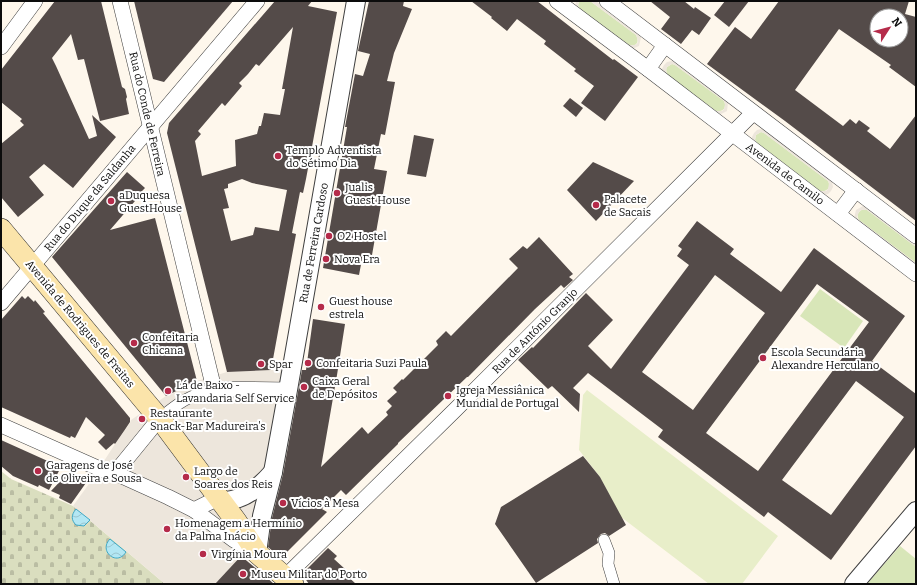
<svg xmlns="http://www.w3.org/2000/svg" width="917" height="585" viewBox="0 0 917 585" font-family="Bitter,serif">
<defs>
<pattern id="cemetery-stones" width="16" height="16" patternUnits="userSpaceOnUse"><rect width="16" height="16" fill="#dadebf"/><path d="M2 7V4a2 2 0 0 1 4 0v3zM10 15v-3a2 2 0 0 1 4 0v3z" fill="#babda3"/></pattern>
<pattern id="water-waves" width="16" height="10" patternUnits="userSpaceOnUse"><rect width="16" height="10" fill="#b3e7f3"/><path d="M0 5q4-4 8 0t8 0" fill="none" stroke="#99c5cf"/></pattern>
</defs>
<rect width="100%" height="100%" fill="#fef7ec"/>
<g fill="#d8e6b8">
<path d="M579 1H590L636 35C640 42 636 47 629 45L580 9 578 6Z"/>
<path d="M672 64 675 65 724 101C727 108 723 112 716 111L667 75 666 69 667 67Z"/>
<path d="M761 132 764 133 828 181C831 187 828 192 820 191L757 143 755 140 756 135Z"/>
<path d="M864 209 867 210 916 247V263L859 220C856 215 858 211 864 209Z"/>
<path d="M820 289 863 321 844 348 800 316Z"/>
<path d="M900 546 916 559V584H867Z"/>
</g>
<path fill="url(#cemetery-stones)" d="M1 471 11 479 73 506 165 584H1Z"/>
<path fill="#e8eec9" d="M587 390 778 536 742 584H709L621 517 600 477 579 450 583 395Z"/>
<g fill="#ede6dc" fill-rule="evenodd">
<path d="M576 1H579L578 6 580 9 629 45H634L637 44 638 41 636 35 590 1H596L639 33 641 37 639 46 632 49 575 7Z"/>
<path d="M672 61 676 62 726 99 728 103 727 111 719 115 662 73V69L664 65 667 62ZM672 64 675 65 724 101 725 104 724 109 722 111H716L667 75 666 72 667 67Z"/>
<path d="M761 129 765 130 831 178 833 187 831 191 828 194 823 195 752 141V137L754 133 757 130ZM761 132 764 133 828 181 829 183 828 189 826 191H820L757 143 755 140 756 135Z"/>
<path d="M863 206 868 207 916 243V247L867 210H861L859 212 857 217 859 220 916 263V267L854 218 856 210Z"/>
<path d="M296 369 284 434 289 435 280 472 244 552 215 584H165L73 506 91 481 115 444 130 423 131 420 166 396 176 392 175 390 186 385 187 386 197 381 227 372Z"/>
</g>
<g fill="url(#water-waves)" stroke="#3ea8c6">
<path d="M76 509 90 520 84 526 76 525C71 520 71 515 76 509Z"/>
<path d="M110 539 126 552C117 567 98 551 110 539Z"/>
</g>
<g fill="#544b49" fill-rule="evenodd">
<path d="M55 1H101L122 87 125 89 127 97 126 99 129 114 100 121 84 59 78 60 71 34 52 58 56 66 89 139 97 136 92 115 116 137 73 188 44 164 29 177 44 195 18 217 1 197V144L24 125 20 121 22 119 1 102V70Z"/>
<path d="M134 1H233L164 82 153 79Z"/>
<path d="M275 1H312L308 6 337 12 306 179 303 193 300 192 292 233 296 234 271 370 227 372 167 133 169 123ZM293 27 282 89H285L280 115 264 113 261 126H259L257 134 235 140 236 166 202 176 195 141 201 134 198 131 222 103 225 106 242 86 239 83 248 74 256 64 259 66ZM242 179 252 183 287 190 279 231 255 227 253 235 231 241 223 209 229 208 224 189 228 188V184Z"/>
<path d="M369 1H404L403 6 412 9 394 53 387 81 395 82 385 135 381 134 374 169 387 171 372 255 363 254 359 275 323 268 347 127H345L355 74 363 76 370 54 358 51Z"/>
<path d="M471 1H537L613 60 614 59 638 77 605 121 581 103 594 86 574 71 576 69 544 44 546 41 517 19 507 31 491 18 492 17Z"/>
<path d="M650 1H684L694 9 695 7 711 18 699 35 692 30 681 44 661 29 670 17Z"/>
<path d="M725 1H749L729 27 714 15Z"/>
<path d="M779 1H909L905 14 916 17V87L889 67 891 65 839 29 795 90 843 126 850 119 856 124 859 120 870 128 867 131 890 149 916 115V221L785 121 707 64 735 27 751 39ZM877 16H901V40H877Z"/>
<path d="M570 98 583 108 576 117 563 106Z"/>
<path d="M414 135 434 139 426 177 407 174Z"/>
<path d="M593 162 634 181 596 221 567 190Z"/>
<path d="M127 172 145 188 140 193 141 194 110 230 155 218 197 381 166 396 52 257Z"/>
<path d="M697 221 734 249 730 254 781 292 814 248 905 316 872 361 916 394V446L831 560 768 512 764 517 658 437 663 430 588 373 573 388 580 394 579 412 552 386 548 389 518 360 532 347 533 348 586 293 613 320 588 346 611 369 689 265 677 256 682 249 678 246ZM715 275 765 313 693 410 642 372ZM817 284 869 322 758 471 706 433ZM856 381 904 417 831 515 782 480Z"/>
<path d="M539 237 573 274 569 277 573 280 564 288 561 285 535 309 468 377H467L398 443V444L346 495 341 490 322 509 327 512 281 558 268 547 272 518 283 474 302 370H306L313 319 345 324 337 375 321 467 362 427 368 434 388 415 386 412 392 406 387 401 397 392 393 388 402 379 403 380 438 345 436 341 446 331 451 336 518 268 509 259 523 246 527 249Z"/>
<path d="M22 296 25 299 28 296 34 302 35 300 45 312 43 313 130 418V422L124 431 115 444 114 443 106 450 98 442 105 435 86 417 75 438 71 436 70 438 1 407V320Z"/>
<path d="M1 440 61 467 49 490 39 485 38 487 13 476 1 466Z"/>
<path d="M583 456 600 477 626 525 609 536 605 533 601 534 597 539 598 543 536 583 495 524 501 507Z"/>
<path d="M70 471 88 480 71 504 59 498 60 495 51 491Z"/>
<path d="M328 548 337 556 334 559 345 569 343 572 356 584H309L304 577V572Z"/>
<path d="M241 556 264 575 274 584H215Z"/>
</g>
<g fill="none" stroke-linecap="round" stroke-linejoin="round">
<defs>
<g id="pedestrian">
<path d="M159 419C178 403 190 395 214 389"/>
<path d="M604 540 609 553 608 564 614 584"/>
</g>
<g id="minor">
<path d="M120 1 214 389 288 390"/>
<path d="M557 1 648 69 916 274"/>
<path d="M607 1 916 236"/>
<path d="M1 47 35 1"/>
<path d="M648 69 665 45"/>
<path d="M838 214 856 190"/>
<path d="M1 303 257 1"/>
<path d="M1 425 100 469 115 473 168 497 194 510 234 540 253 551"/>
<path d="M115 473 159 419"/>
<path d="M194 510 212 501H221"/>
<path d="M285 577 455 410 753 113"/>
</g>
<g id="tertiary">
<path d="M221 501C243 502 260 487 273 472"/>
<path d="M257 553 262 516 273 472 288 390 356 1"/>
<path d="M854 584 916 511"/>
</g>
<path id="secondary" d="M1 229 163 423 236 521 257 553 293 584"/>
</defs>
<use href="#pedestrian" stroke="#3f3f3f" stroke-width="12"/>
<use href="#minor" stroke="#3f3f3f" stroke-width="16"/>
<use href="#tertiary" stroke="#3f3f3f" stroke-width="20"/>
<use href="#secondary" stroke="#2e2e2e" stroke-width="22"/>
<use href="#pedestrian" stroke="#fff" stroke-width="11"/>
<use href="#minor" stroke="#fff" stroke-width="15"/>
<use href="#tertiary" stroke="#fff" stroke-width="18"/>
<use href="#secondary" stroke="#fbe4aa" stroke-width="21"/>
</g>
<g fill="#b52b4a" stroke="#fff" stroke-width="1.5">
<circle cx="278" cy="156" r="4"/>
<circle cx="337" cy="193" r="4"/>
<circle cx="111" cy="201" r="4"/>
<circle cx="596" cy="205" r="4"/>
<circle cx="329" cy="236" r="4"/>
<circle cx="326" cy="259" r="4"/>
<circle cx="321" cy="307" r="4"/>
<circle cx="134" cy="343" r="4"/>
<circle cx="763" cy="358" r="4"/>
<circle cx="308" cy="363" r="4"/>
<circle cx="261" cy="364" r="4"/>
<circle cx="304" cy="387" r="4"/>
<circle cx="168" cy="391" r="4"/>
<circle cx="448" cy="396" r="4"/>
<circle cx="142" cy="419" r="4"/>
<circle cx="38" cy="471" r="4"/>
<circle cx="186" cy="477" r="4"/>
<circle cx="283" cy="503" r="4"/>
<circle cx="167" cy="529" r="4"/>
<circle cx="203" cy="554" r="4"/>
<circle cx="243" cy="574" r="4"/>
</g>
<g text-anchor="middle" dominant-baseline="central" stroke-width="4" stroke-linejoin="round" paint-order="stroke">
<g font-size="11" fill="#0c0c0c" stroke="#fff">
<text transform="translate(147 114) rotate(77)">Rua do Conde de Ferreira</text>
<text transform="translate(785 174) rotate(37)">Avenida de Camilo</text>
<text transform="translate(90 198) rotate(-50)">Rua do Duque da Saldanha</text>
<text transform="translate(314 243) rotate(-80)">Rua de Ferreira Cardoso</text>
<text transform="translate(80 324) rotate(50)">Avenida de Rodrigues de Freitas</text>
<text transform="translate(535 331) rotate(-45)">Rua de António Granjo</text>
</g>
<g font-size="11" fill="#0c0c0c" stroke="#fff" text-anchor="start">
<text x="286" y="150">Templo Adventista<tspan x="286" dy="13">do Sétimo Dia</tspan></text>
<text x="345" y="187">Jualis<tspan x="345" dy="13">Guest House</tspan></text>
<text x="119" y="195">aDuquesa<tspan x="119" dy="13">GuestHouse</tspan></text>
<text x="604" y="199">Palacete<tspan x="604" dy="13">de Sacais</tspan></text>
<text x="337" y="236">O2 Hostel</text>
<text x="334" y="259">Nova Era</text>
<text x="329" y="301">Guest house<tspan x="329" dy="13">estrela</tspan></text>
<text x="142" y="337">Confeitaria<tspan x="142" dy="13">Chicana</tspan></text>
<text x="771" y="352">Escola Secundária<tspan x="771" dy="13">Alexandre Herculano</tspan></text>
<text x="316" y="363">Confeitaria Suzi Paula</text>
<text x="269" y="364">Spar</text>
<text x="312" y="381">Caixa Geral<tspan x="312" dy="13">de Depósitos</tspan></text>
<text x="176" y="385">Lá de Baixo -<tspan x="176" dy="13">Lavandaria Self Service</tspan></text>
<text x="456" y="390">Igreja Messiânica<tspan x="456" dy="13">Mundial de Portugal</tspan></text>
<text x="150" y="413">Restaurante<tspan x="150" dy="13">Snack-Bar Madureira's</tspan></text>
<text x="46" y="465">Garagens de José<tspan x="46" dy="13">de Oliveira e Sousa</tspan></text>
<text x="194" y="471">Largo de<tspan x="194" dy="13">Soares dos Reis</tspan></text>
<text x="291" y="503">Vícios à Mesa</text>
<text x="175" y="523">Homenagem a Hermínio<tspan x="175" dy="13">da Palma Inácio</tspan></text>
<text x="211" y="554">Virgínia Moura</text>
<text x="251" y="574">Museu Militar do Porto</text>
</g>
</g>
<rect width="917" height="585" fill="none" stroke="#0c0c0c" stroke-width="4"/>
<g transform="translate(889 28) rotate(54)"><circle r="19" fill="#ffffff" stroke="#9e9e9e"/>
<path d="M0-3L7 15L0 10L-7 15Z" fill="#b52b4a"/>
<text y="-6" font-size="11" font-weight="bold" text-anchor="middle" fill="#0c0c0c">N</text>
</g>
</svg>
